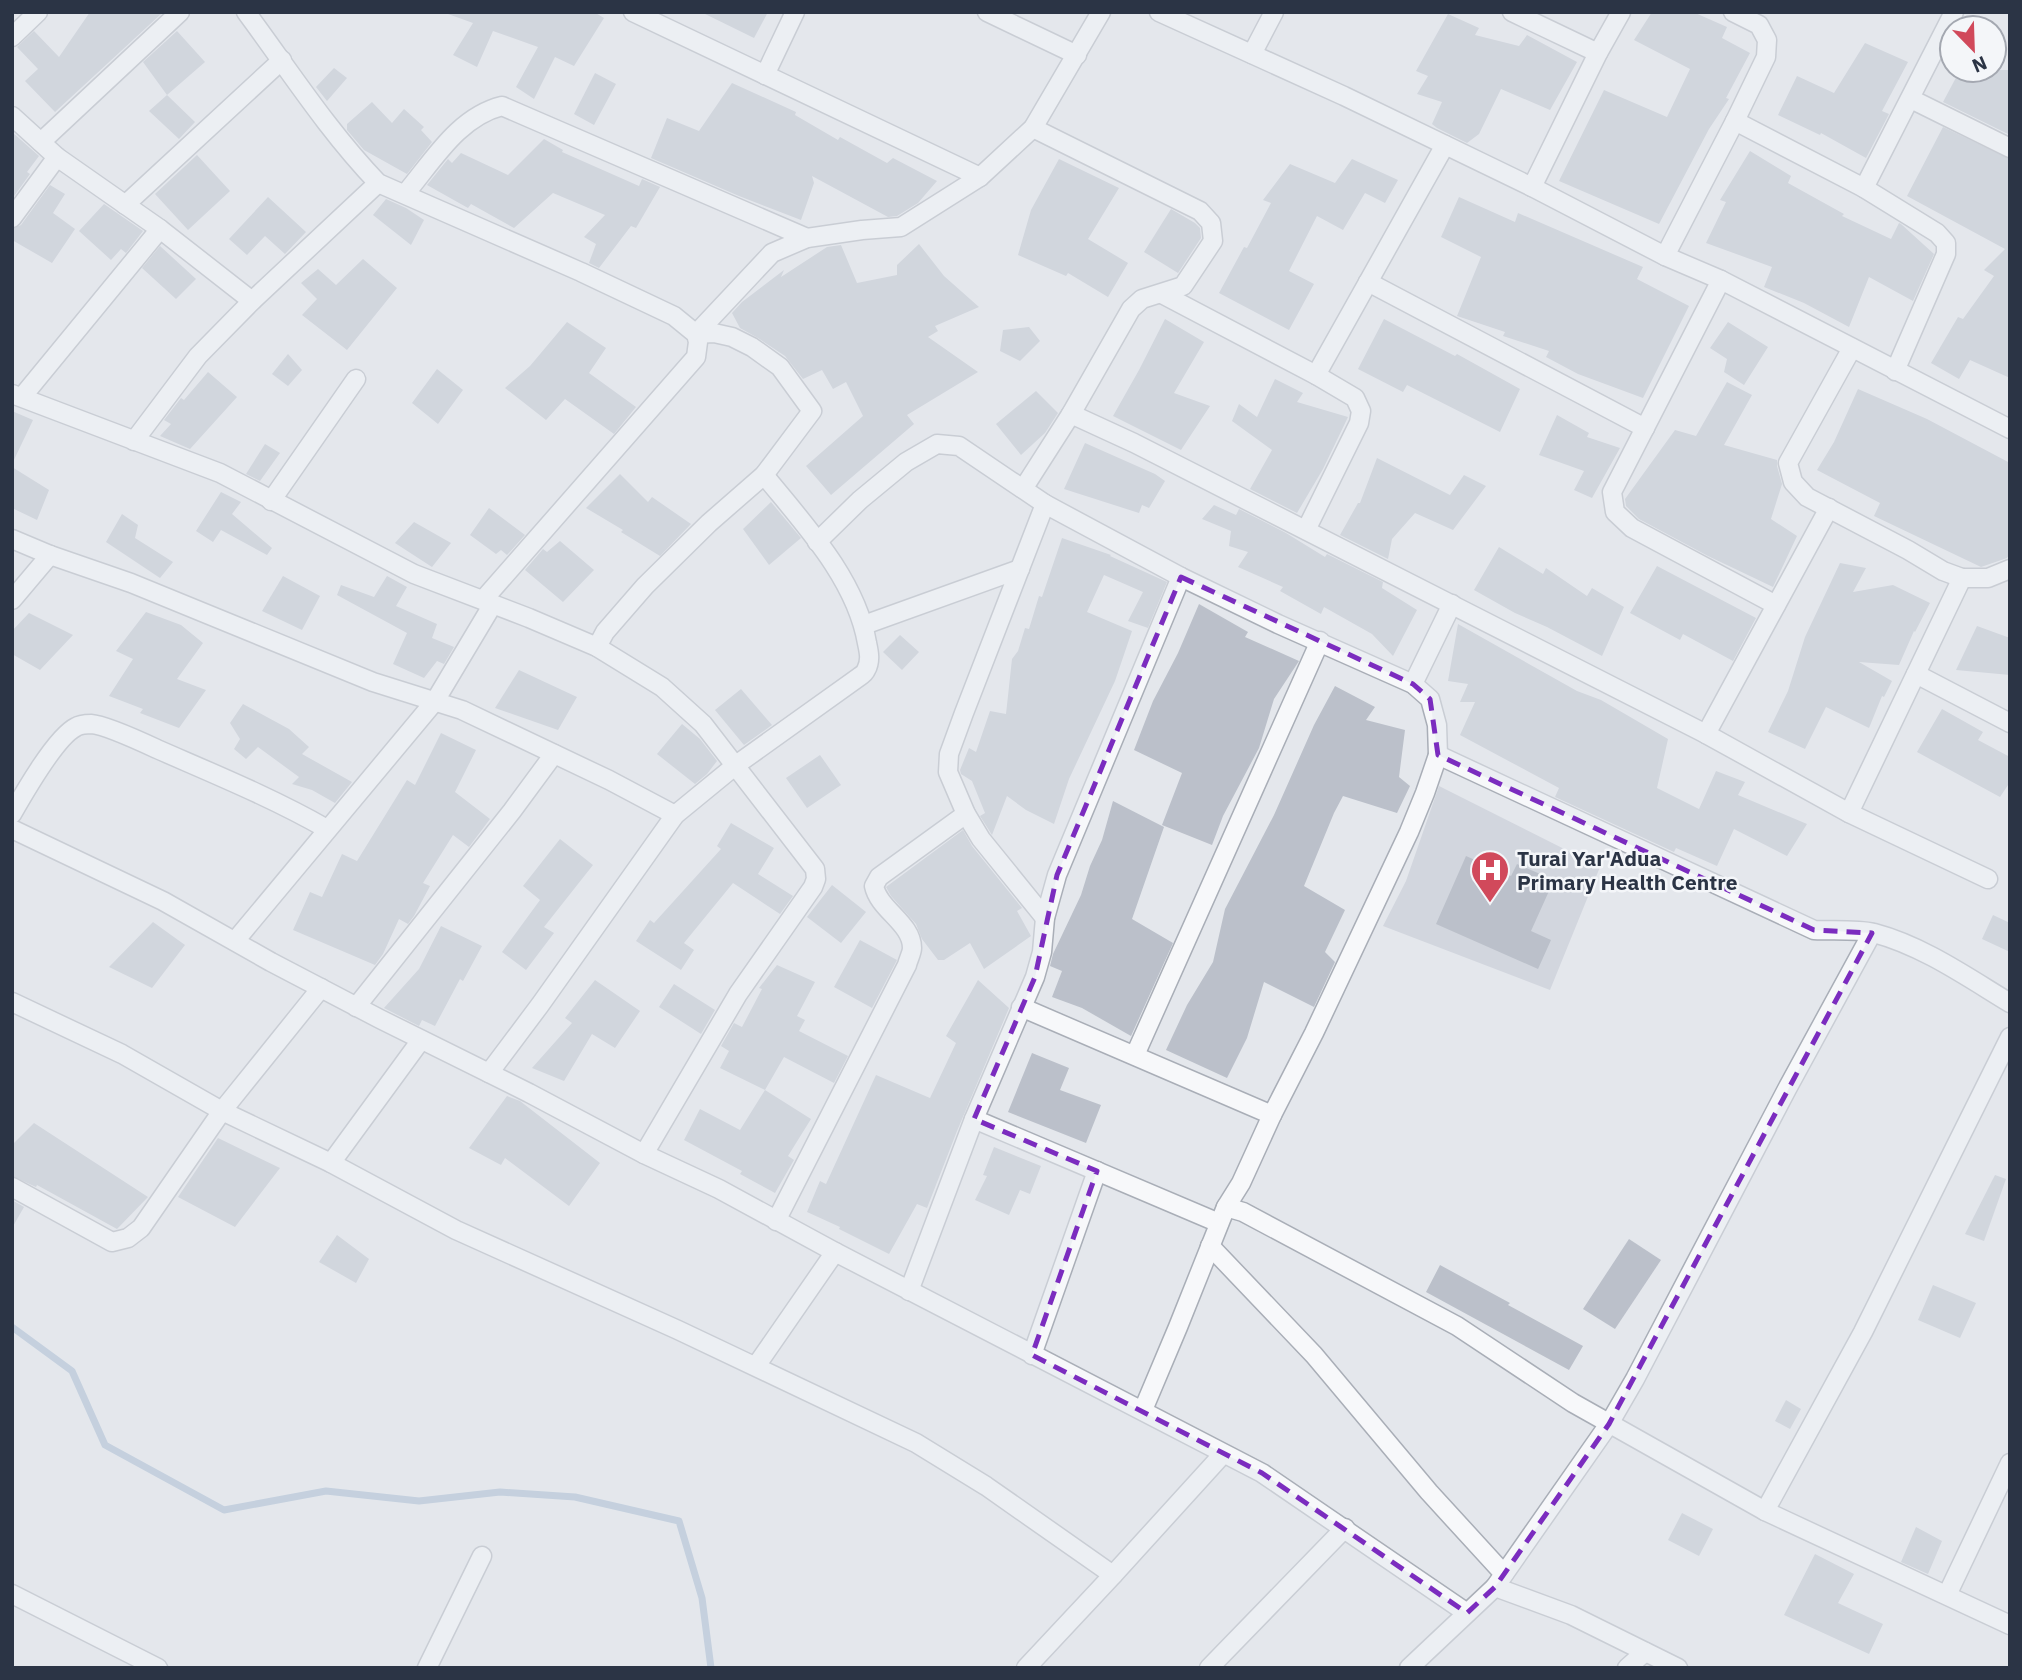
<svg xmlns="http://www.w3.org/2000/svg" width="2022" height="1680" viewBox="0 0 2022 1680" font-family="'IBM Plex Sans',sans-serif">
<rect width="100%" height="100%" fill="#e4e7ec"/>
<path fill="#d2d6de" d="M1439 786 1600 867 1550 990 1383 926 1406 881Z"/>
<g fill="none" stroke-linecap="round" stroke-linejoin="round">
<path stroke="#9fb4cc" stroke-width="7" d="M12 1327 72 1371 105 1445 224 1510 326 1491 419 1501 500 1492 575 1497 679 1521 702 1598 711 1668"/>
</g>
<g fill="#bbc0ca">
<path d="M90 12H160L161 14 55 112 25 81 38 69 17 47 34 31 59 57Z"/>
<path d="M448 12H594L604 18 574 66 555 57 534 99 516 87 538 47 493 31 477 67 453 55 473 23 448 14Z"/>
<path d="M701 12H768L754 38Z"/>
<path d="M1652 12H1693L1727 27 1722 38 1750 53 1726 98 1729 99 1709 129 1659 224 1559 181 1604 90 1667 117 1690 69 1634 40Z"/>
<path d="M1448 14 1479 28 1475 35 1519 46 1527 35 1577 62 1550 110 1501 89 1479 134 1467 143 1437 128 1432 124 1442 102 1417 94 1428 76 1416 71Z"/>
<path d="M177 31 205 62 167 95 143 62Z"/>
<path d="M1865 43 1908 62 1882 111 1889 114 1866 158 1821 133 1820 135 1778 115 1797 76 1834 93Z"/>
<path d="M334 68 347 78 327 101 316 87Z"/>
<path d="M1960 70H2010V135L1943 102Z"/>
<path d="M595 73 616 84 594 125 574 114Z"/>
<path d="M732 83 796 112 795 115 838 140 840 137 887 163 893 158 937 181 918 203 897 216 888 217 812 176 814 183 801 220 739 196 651 158 667 118 699 131Z"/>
<path d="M167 95 195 122 179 139 149 111Z"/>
<path d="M372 102 392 123 404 109 424 127 421 130 432 142 407 174 364 150 347 130V124Z"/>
<path d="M1943 127 2010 159V378L1970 360 1959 379 1931 363 1958 317 1963 319 1994 276 1984 270 2005 249 1907 196Z"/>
<path d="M12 132 39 156 27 172 30 174 12 199Z"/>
<path d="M544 139 563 150 562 152 639 186 642 179 660 187 636 228 631 226 599 268 589 263 596 244 584 237 605 215 553 193 514 228 471 204 468 208 427 185 448 159 452 163 461 153 508 175Z"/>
<path d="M1750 151 1791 176 1788 183 1844 214 1842 216 1891 239 1899 223 1901 224 1934 254 1913 301 1869 277 1849 327 1804 303 1764 287 1772 267 1706 243 1726 202 1720 200Z"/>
<path d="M197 155 230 191 188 230 155 194Z"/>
<path d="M1059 159 1119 188 1088 239 1128 263 1108 297 1068 273 1066 276 1018 255 1031 210Z"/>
<path d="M1352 159 1398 180 1385 203 1365 193 1343 230 1317 216 1289 271 1314 284 1289 330 1219 293 1244 247 1247 248 1271 203 1263 200 1290 164 1335 183Z"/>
<path d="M50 185 65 194 53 213 75 229 52 263 12 240V229L21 225Z"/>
<path d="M268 197 306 232 285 254 265 236 247 255 229 239Z"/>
<path d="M1459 197 1515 222 1518 213 1643 267 1637 279 1689 306 1643 398 1578 374 1546 357 1549 351 1503 336 1505 332 1457 316 1481 257 1441 237Z"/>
<path d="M386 199 406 208 424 220 411 245 373 215Z"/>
<path d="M104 204 143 231 126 253 121 249 111 260 79 231Z"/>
<path d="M1171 209 1195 223 1200 228 1201 238 1178 273 1144 252Z"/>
<path d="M919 244 944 276 979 307 935 326 938 331 928 337 978 372 907 415 914 424 831 495 806 466 863 416 846 382 833 389 822 370 803 379 785 356 758 338 740 328 732 313 742 302 784 270 781 277 827 247 841 245 857 283 897 275V265Z"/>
<path d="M160 246 196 279 176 299 142 268Z"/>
<path d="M363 259 397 288 347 350 302 315 317 299 301 283 318 269 336 285Z"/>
<path d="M1165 319 1204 342 1174 393 1210 406 1181 450 1113 416 1139 370Z"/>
<path d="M1384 319 1455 356 1457 354 1520 389 1500 432 1407 385 1403 392 1358 369Z"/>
<path d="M567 322 606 348 589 373 636 407 614 434 565 399 546 420 505 388 530 366Z"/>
<path d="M1728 322 1768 347 1744 385 1724 372 1727 359 1710 348Z"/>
<path d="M1029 327 1040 341 1020 361 1000 351 1003 330Z"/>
<path d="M288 354 302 370 288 386 272 374Z"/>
<path d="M437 369 463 390 438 424 412 403Z"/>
<path d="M208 372 237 397 190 449 160 436 171 424 164 420 181 398 184 400Z"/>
<path d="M1275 379 1303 393 1297 402 1348 417 1323 469 1297 513 1250 489 1272 450 1232 421 1239 404 1257 417Z"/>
<path d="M1727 382 1752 395 1724 445 1777 460V466L1782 484 1771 519 1797 536 1773 587 1708 556 1639 519 1626 506 1625 499 1675 430 1696 436Z"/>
<path d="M1858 389 1927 419 2010 463V553L2007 558 1981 567 1874 516 1880 503 1817 470 1834 442Z"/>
<path d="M1036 391 1058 413 1045 433 1021 455 996 424Z"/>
<path d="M12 411 33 420 12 464Z"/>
<path d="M1557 415 1589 433 1587 437 1620 448 1592 498 1574 490 1584 471 1539 455Z"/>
<path d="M1085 443 1155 474 1165 481 1149 508 1142 505 1139 513 1064 489Z"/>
<path d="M265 444 280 453 260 481 246 474Z"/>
<path d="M1377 458 1450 495 1464 475 1486 486 1453 530 1415 513 1392 539 1388 559 1340 535 1358 503H1360Z"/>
<path d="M12 467 49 490 37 520 12 508Z"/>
<path d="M620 474 648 502 652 497 691 524 660 556 621 532 623 530 586 508Z"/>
<path d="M221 492 241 502 232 514 272 548 267 555 221 530 213 542 196 531Z"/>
<path d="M771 502 801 538 769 565 743 529Z"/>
<path d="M1214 505 1236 515 1239 509 1286 533 1325 557 1327 554 1383 582 1382 588 1417 610 1393 656 1372 634 1324 607 1321 614 1280 591 1283 587 1238 567 1248 552 1229 546 1231 531 1202 519Z"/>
<path d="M489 508 525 535 507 555 501 550 496 554 470 535Z"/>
<path d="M122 514 138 525 135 538 173 562 160 578 106 542Z"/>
<path d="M414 522 451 543 432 567 395 543Z"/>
<path d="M1062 538 1111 555 1110 556 1167 582 1148 628 1128 621 1143 592 1104 575 1087 612 1132 631 1115 681 1069 779 1054 824 1026 810 1007 796 992 835 980 816 985 813 972 781 961 774 960 770 969 748 976 752 990 711 1006 714 1012 659 1018 651 1025 628 1029 629 1039 596 1042 597Z"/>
<path d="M560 541 594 570 563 602 525 570 543 549 547 552Z"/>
<path d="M1499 547 1543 574 1546 568 1587 596 1592 588 1624 607 1602 656 1547 627 1515 613 1474 590Z"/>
<path d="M1840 563 1866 568 1853 592 1893 585 1930 603 1915 632 1914 631 1899 665 1859 662 1892 681 1884 697 1882 696 1869 728 1826 707 1805 749 1768 732 1788 691 1805 637Z"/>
<path d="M1657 566 1756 618 1733 661 1683 634 1680 640 1630 613Z"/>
<path d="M283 576 320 596 302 630 262 611Z"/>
<path d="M387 576 407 587 396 606 437 624 432 638 454 647 444 664 437 661 424 678 393 664 407 633 337 595 341 585 374 597Z"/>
<path d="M1199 604 1248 632 1245 637 1299 661 1274 699 1259 748 1223 816 1212 845 1162 825 1182 773 1134 750 1153 701 1178 653Z"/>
<path d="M146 612 181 625 203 643 177 679 206 690 179 728 140 713 143 709 109 696 133 659 116 651Z"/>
<path d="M29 613 73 635 40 670 12 654V631Z"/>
<path d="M1458 624 1577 691 1601 700 1668 739 1657 788 1699 809 1716 771 1745 782 1738 795 1807 824 1787 856 1734 829 1717 866 1676 848 1674 852 1555 797 1559 788 1460 735 1475 702H1460L1468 684 1448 681Z"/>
<path d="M1977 626 2010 638V675L1956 670Z"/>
<path d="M900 635 919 652 902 670 883 652Z"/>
<path d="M519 670 577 697 558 730 495 708Z"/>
<path d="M1335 686 1375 707 1366 720 1405 730 1399 777 1410 786 1397 813 1343 796 1334 813 1304 886 1345 910 1325 952 1335 962 1314 1007 1264 982 1247 1038 1227 1078 1166 1050 1187 1005 1213 962 1225 909 1274 815 1314 725Z"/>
<path d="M741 689 772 725 744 745 715 710Z"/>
<path d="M243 704 289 729 309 747 302 754 352 782 335 803 312 790 292 784 299 777 258 747 246 759 234 749 240 739 230 723Z"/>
<path d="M1942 709 1983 732 1978 740 2010 757V782L2000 797 1917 752Z"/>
<path d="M682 724 700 739 717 761 707 774 695 784 657 754Z"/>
<path d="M441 733 476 750 455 792 490 819 469 847 453 835 423 883 430 886 414 916 408 924 399 919 383 954 375 965 293 930 310 892 322 897 342 854 357 861 407 780 415 785Z"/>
<path d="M820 755 841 785 807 808 786 778Z"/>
<path d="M1113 801 1164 827 1132 919 1173 943 1131 1036 1082 1008 1052 997 1062 971 1050 966 1053 954 1081 895 1090 866 1102 840Z"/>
<path d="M731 823 774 848 758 874 793 896 780 914 733 883 684 943 694 950 681 970 636 941 650 920 654 923 721 849 717 846Z"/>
<path d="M963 830 972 846 1022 908 1017 911 1031 936 984 969 970 943 944 960H938L922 939 916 924 891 896 886 887Z"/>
<path d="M560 839 593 865 544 927 554 933 526 970 502 952 540 900 523 886Z"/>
<path d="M1466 856 1511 876 1517 864 1554 880 1531 931 1551 940 1538 969 1436 924Z"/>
<path d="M832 885 866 912 841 943 807 917Z"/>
<path d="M1993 915 2010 923V952L1982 939Z"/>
<path d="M153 922 185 945 152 988 109 967Z"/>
<path d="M441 926 482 946 463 981 460 979 435 1026 422 1020 419 1026 384 1008 419 969Z"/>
<path d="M860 940 897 960 872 1008 834 987Z"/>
<path d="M777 965 815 982 797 1016 805 1020 799 1031 848 1056 834 1083 784 1057 765 1090 720 1068 729 1051 721 1046 734 1023 742 1027 762 989 759 988Z"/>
<path d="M595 980 640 1011 615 1048 592 1034 564 1081 532 1068 572 1023 565 1018Z"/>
<path d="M978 980 1009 1008 957 1131 927 1208 917 1204 889 1254 839 1229 840 1227 807 1212 820 1181 826 1184 876 1075 930 1098 956 1043 946 1036Z"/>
<path d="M674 984 715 1010 701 1034 659 1007Z"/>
<path d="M1032 1053 1069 1068 1060 1090 1101 1105 1086 1143 1008 1112Z"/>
<path d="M765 1090 811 1119 788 1156 794 1160 775 1193 740 1174 742 1171 684 1140 700 1109 740 1130Z"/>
<path d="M507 1096 520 1101 600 1163 569 1206 505 1158 501 1165 469 1148Z"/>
<path d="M34 1123 148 1197 117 1229 37 1185 36 1187 12 1176V1145Z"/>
<path d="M218 1138 280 1168 235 1227 178 1197Z"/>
<path d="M994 1147 1041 1166 1030 1194 1020 1190 1009 1215 975 1200 987 1176 983 1175Z"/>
<path d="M1995 1175 2006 1179 1984 1241 1965 1234Z"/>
<path d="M12 1200 24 1207 12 1228Z"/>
<path d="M337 1235 369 1259 356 1283 319 1262Z"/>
<path d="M1629 1239 1661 1260 1615 1329 1583 1309Z"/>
<path d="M1440 1265 1510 1303 1508 1305 1583 1346 1569 1370 1426 1292Z"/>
<path d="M1933 1285 1976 1303 1960 1338 1918 1320Z"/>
<path d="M1786 1400 1801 1409 1790 1429 1775 1421Z"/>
<path d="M1682 1513 1713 1529 1699 1556 1668 1540Z"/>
<path d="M1916 1527 1942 1541 1928 1574 1901 1562Z"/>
<path d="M1815 1554 1854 1574 1838 1603 1883 1624 1869 1654 1784 1615Z"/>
</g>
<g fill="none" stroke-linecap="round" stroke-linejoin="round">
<defs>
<g id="minor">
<path d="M246 12C289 70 328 131 378 183L581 272 674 316 696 334 698 342 696 357 483 600"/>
<path d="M633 12 980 177"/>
<path d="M987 12 1077 55"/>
<path d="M1159 12 1344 96 1532 187 1665 256 1721 280 2010 429"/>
<path d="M1512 12 1598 53"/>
<path d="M12 37 38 12"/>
<path d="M1252 54 1274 12"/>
<path d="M765 75 795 12"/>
<path d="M1911 99 2010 148"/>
<path d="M12 116 57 157 160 229 252 301"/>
<path d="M1735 121 1864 188"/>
<path d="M41 142 180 12"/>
<path d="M1532 187 1598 53 1621 12"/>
<path d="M405 194C433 161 458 117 502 106L807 238"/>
<path d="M125 205 282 60"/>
<path d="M12 218 57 157"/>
<path d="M1665 256 1735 121 1766 57 1767 40 1759 25 1733 12"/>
<path d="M1721 280 1612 492 1615 512 1632 528 1776 605"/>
<path d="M1368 282 1645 428"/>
<path d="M1162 294 1316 375 1355 398 1361 411 1359 423 1306 530"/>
<path d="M696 334 772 253 807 238 862 230 901 227 980 177 1033 128 1101 12"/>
<path d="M1852 348 1788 463 1793 482 1807 497 1908 550 1943 571 1962 578H1988L2010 569"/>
<path d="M1895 371 1946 254V243L1937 233 1864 188 1954 12"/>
<path d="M1316 375 1445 145"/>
<path d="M12 394 220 473 414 574 529 618 597 647 662 687 703 724 815 869 816 879 813 887 738 994 644 1154"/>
<path d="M22 397 160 229"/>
<path d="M1071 414 1134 443 1706 734 1849 813 1988 879"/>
<path d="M134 441 198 356 252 301 378 183"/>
<path d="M1023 489 1071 414 1131 309 1142 299 1183 286 1213 241 1211 223 1200 211 1033 128"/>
<path d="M271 501 356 379"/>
<path d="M1045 504 964 713 949 754 948 772 966 814 981 839 1045 918"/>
<path d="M12 539 50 555 131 583 373 682 462 710 609 780 675 815"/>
<path d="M817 542 860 500 906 462 937 444 959 446 1045 504 1181 577 1278 624 1413 684 1430 699 1437 725 1438 755 1425 793 1409 832 1314 1033 1272 1115 1241 1183 1226 1207 1178 1327 1143 1410"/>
<path d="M12 600 50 555"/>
<path d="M864 625 1020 569"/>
<path d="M597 647 605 632 645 586 709 523 764 475 812 411 780 367 752 347 732 337 714 333 696 334"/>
<path d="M1916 674 2010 723"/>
<path d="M1413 684 1452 604"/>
<path d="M1706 734 1829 508"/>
<path d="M1438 755 1814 930C1833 931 1856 929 1874 933 1923 946 1967 977 2010 1003"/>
<path d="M1849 813 1962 578"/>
<path d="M12 814C24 793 56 737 76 727 79 725 87 724 91 724 105 725 142 742 157 749 214 774 273 798 327 829"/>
<path d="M12 829 163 901 271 962 380 1019 529 1093 644 1154 719 1189 835 1252 1262 1473 1467 1613"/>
<path d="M235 941 435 701 493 604"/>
<path d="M12 1002 122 1054 222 1111 331 1163 456 1230 678 1330 916 1443 986 1486 1113 1575"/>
<path d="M356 1007 512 811 554 754"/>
<path d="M1021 1007 1272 1115"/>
<path d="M1135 1055 1320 641"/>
<path d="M489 1073 540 1005 675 815 736 765 859 677C862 675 865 673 866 670 871 661 869 652 867 643 856 579 804 524 764 475"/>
<path d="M974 1119 1219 1223"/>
<path d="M331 1163 421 1040"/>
<path d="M12 1187 112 1242 128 1238 141 1228 222 1111 321 988"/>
<path d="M1226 1207 1243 1212 1457 1326 1573 1403 1765 1511 2010 1625"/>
<path d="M776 1221 907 965C908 960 912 953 912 948 912 923 879 910 874 886L879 877 966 814"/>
<path d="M1210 1246 1314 1355 1429 1492 1504 1574"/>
<path d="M909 1291 974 1119 1035 977 1042 952 1045 918 1057 875 1181 577"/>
<path d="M1032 1355 1097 1171"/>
<path d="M756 1366 835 1252"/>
<path d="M1765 1511 1863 1332 2010 1037"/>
<path d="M12 1594 158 1668"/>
<path d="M1947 1595 2010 1463"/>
<path d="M427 1668 482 1556"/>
<path d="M1026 1668 1113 1575 1223 1454"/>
<path d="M1209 1668 1345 1528"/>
<path d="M1409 1668 1495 1587"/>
<path d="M1627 1668 1645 1652"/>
<path d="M1678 1668 1571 1615 1495 1587 1609 1424 1635 1379 1787 1089 1872 933"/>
</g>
</defs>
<use href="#minor" stroke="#a9aeb7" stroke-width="21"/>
<use href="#minor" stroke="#f7f8fa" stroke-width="18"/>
</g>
<path d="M0 0H2022V1680H0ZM1181 577 1413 684 1430 699 1438 755 1814 930 1872 933 1609 1424 1495 1587 1467 1613 1262 1473 1032 1355 1097 1171 974 1119 1035 977 1057 875Z" fill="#e4e7ec" fill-opacity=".55" fill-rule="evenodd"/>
<path fill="none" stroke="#7b2cbf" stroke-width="5" stroke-dasharray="14 9" stroke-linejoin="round" d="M1181 577 1413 684 1430 699 1438 755 1814 930 1872 933 1609 1424 1495 1587 1467 1613 1262 1473 1032 1355 1097 1171 974 1119 1035 977 1057 875Z"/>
<defs>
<symbol id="hospital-pin" viewBox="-11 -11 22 30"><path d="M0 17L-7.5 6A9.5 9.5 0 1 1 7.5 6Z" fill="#d1495b" stroke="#f4f6f9"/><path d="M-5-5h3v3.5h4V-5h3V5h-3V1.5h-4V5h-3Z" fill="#fff"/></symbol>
</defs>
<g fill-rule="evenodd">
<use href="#hospital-pin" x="1468" y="848" width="44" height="60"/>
</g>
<g text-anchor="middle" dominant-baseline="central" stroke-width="5" stroke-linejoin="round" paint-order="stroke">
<g font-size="21" font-weight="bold" fill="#2b3445" stroke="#f4f6f9" text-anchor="start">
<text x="1517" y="858">Turai Yar'Adua<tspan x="1517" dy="24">Primary Health Centre</tspan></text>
</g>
</g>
<rect width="2022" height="1680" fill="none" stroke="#2b3445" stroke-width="28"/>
<g transform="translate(1973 49) rotate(157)"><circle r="33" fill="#f4f6f9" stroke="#a4a8b1" stroke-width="2"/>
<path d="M0-5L12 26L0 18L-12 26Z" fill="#d1495b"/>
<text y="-10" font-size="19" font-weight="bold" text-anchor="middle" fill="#2b3445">N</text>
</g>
</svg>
